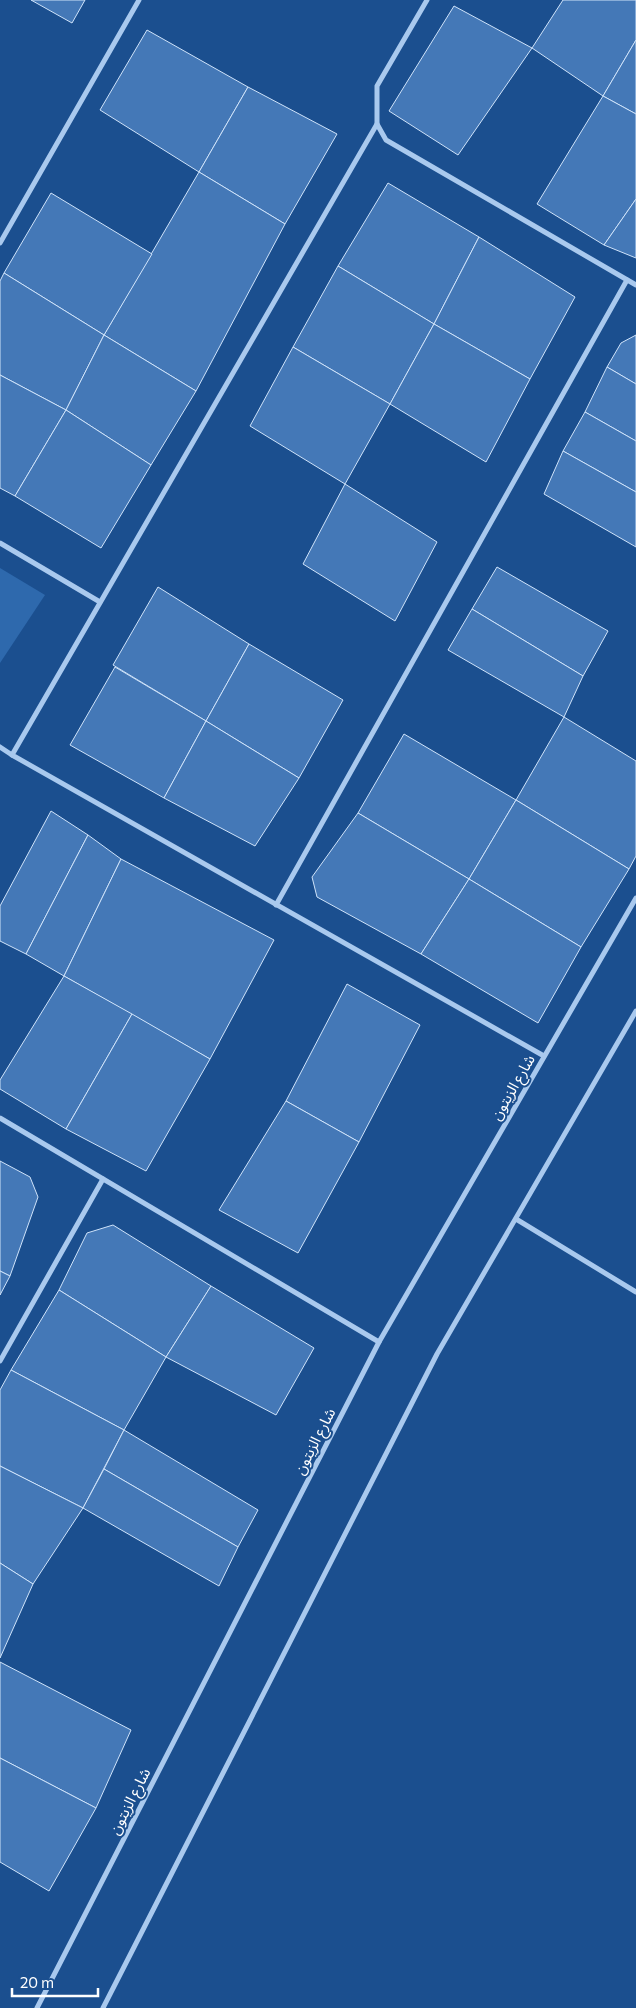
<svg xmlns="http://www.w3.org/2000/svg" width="636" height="2008" viewBox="0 0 636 2008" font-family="Commissioner,'Noto Sans Arabic',sans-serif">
<rect width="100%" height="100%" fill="#1b4f8f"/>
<path fill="#2e69ad" d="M0 568 45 595 0 663Z"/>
<g fill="#4478b7" stroke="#cfe3fa">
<path d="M31 0H85L72 23Z"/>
<path d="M563 0H636V40L603 96 532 48Z"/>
<path d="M454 6 532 48 458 155 389 111Z"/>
<path d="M147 30 248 87 199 172 100 110Z"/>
<path d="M636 40V114L603 96Z"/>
<path d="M248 87 337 134 285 224 199 172Z"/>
<path d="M603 96 636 114V199L604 245 537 204Z"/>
<path d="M199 172 285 224 196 391 104 335Z"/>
<path d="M388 183 479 237 434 324 338 266Z"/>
<path d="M51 193 152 254 104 335 4 273Z"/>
<path d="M636 199V258L604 245Z"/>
<path d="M479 237 575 297 530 379 434 324Z"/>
<path d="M338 266 434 324 390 404 293 347Z"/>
<path d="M4 273 104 335 66 410 0 375V281Z"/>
<path d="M434 324 530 379 486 462 390 404Z"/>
<path d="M104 335 196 391 151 465 66 410Z"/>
<path d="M636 335V384L607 367 621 343Z"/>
<path d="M293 347 390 404 345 484 250 426Z"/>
<path d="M607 367 636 384V441L585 412Z"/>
<path d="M0 375 66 410 15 496 0 488Z"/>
<path d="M66 410 151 465 101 548 15 496Z"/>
<path d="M585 412 636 441V492L563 451Z"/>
<path d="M563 451 636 492V547L544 494Z"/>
<path d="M345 484 437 542 395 621 303 564Z"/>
<path d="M497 567 608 631 583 676 472 609Z"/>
<path d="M158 587 249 644 206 721 113 665Z"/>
<path d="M472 609 583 676 564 717 448 650Z"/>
<path d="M249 644 343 700 299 778 206 721Z"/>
<path d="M115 667 206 721 164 798 70 745Z"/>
<path d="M564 717 636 761V856L629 869 516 800Z"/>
<path d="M206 721 299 778 255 846 164 798Z"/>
<path d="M404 734 516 800 469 879 358 813Z"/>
<path d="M516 800 629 869 581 947 469 879Z"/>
<path d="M51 811 88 835 26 954 0 941V906Z"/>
<path d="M358 813 469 879 421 954 317 897 312 877Z"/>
<path d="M88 835 121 859 64 976 26 954Z"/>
<path d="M121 859 274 940 210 1059 64 976Z"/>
<path d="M469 879 581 947 538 1023 421 954Z"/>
<path d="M64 976 132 1014 66 1129 0 1089V1080Z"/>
<path d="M347 984 420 1025 359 1142 286 1101Z"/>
<path d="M132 1014 210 1059 146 1171 66 1129Z"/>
<path d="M286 1101 359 1142 298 1253 219 1210Z"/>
<path d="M0 1161 30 1177 38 1197 10 1276 0 1271Z"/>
<path d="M113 1225 211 1286 166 1357 59 1290 87 1233Z"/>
<path d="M0 1271 10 1276 0 1295Z"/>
<path d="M211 1286 314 1348 276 1415 166 1357Z"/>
<path d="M59 1290 166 1357 124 1430 11 1370Z"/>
<path d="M11 1370 124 1430 83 1508 0 1466V1390Z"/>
<path d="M124 1430 258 1510 238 1547 104 1469Z"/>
<path d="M0 1466 83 1508 33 1584 0 1563Z"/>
<path d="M104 1469 238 1547 219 1586 83 1508Z"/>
<path d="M0 1563 33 1584 0 1658Z"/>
<path d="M0 1662 131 1730 96 1808 0 1758Z"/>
<path d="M0 1758 96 1808 49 1891 0 1862Z"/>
</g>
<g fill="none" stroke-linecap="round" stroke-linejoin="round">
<g stroke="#a9c9ee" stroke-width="5">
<path d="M427 0 377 86V124L386 140 636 285"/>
<path d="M377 124 12 755 544 1056"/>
<path d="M0 243 139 0"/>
<path d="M0 543 100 602"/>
<path d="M0 747 12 755"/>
<path d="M276 905 627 280"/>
<path d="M0 1118 379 1342"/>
<path d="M516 1219 636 1292"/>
<path d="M0 1361 103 1179"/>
<path d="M37 2008 379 1342 636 898"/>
<path d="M103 2008 437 1354 636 1011"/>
</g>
</g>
<g text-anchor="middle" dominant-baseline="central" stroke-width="4" stroke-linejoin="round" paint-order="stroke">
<g font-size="15" fill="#fff" stroke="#1b4f8f">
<text transform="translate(512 1087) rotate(-60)">شارع الزيتون</text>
<text transform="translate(314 1441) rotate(-63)">شارع الزيتون</text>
<text transform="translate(129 1801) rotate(-63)">شارع الزيتون</text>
</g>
</g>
<path d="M12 1988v8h86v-8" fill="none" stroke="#ffffff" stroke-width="2.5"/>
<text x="20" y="1988" font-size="15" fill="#ffffff" stroke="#1b4f8f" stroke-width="4" paint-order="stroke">20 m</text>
</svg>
